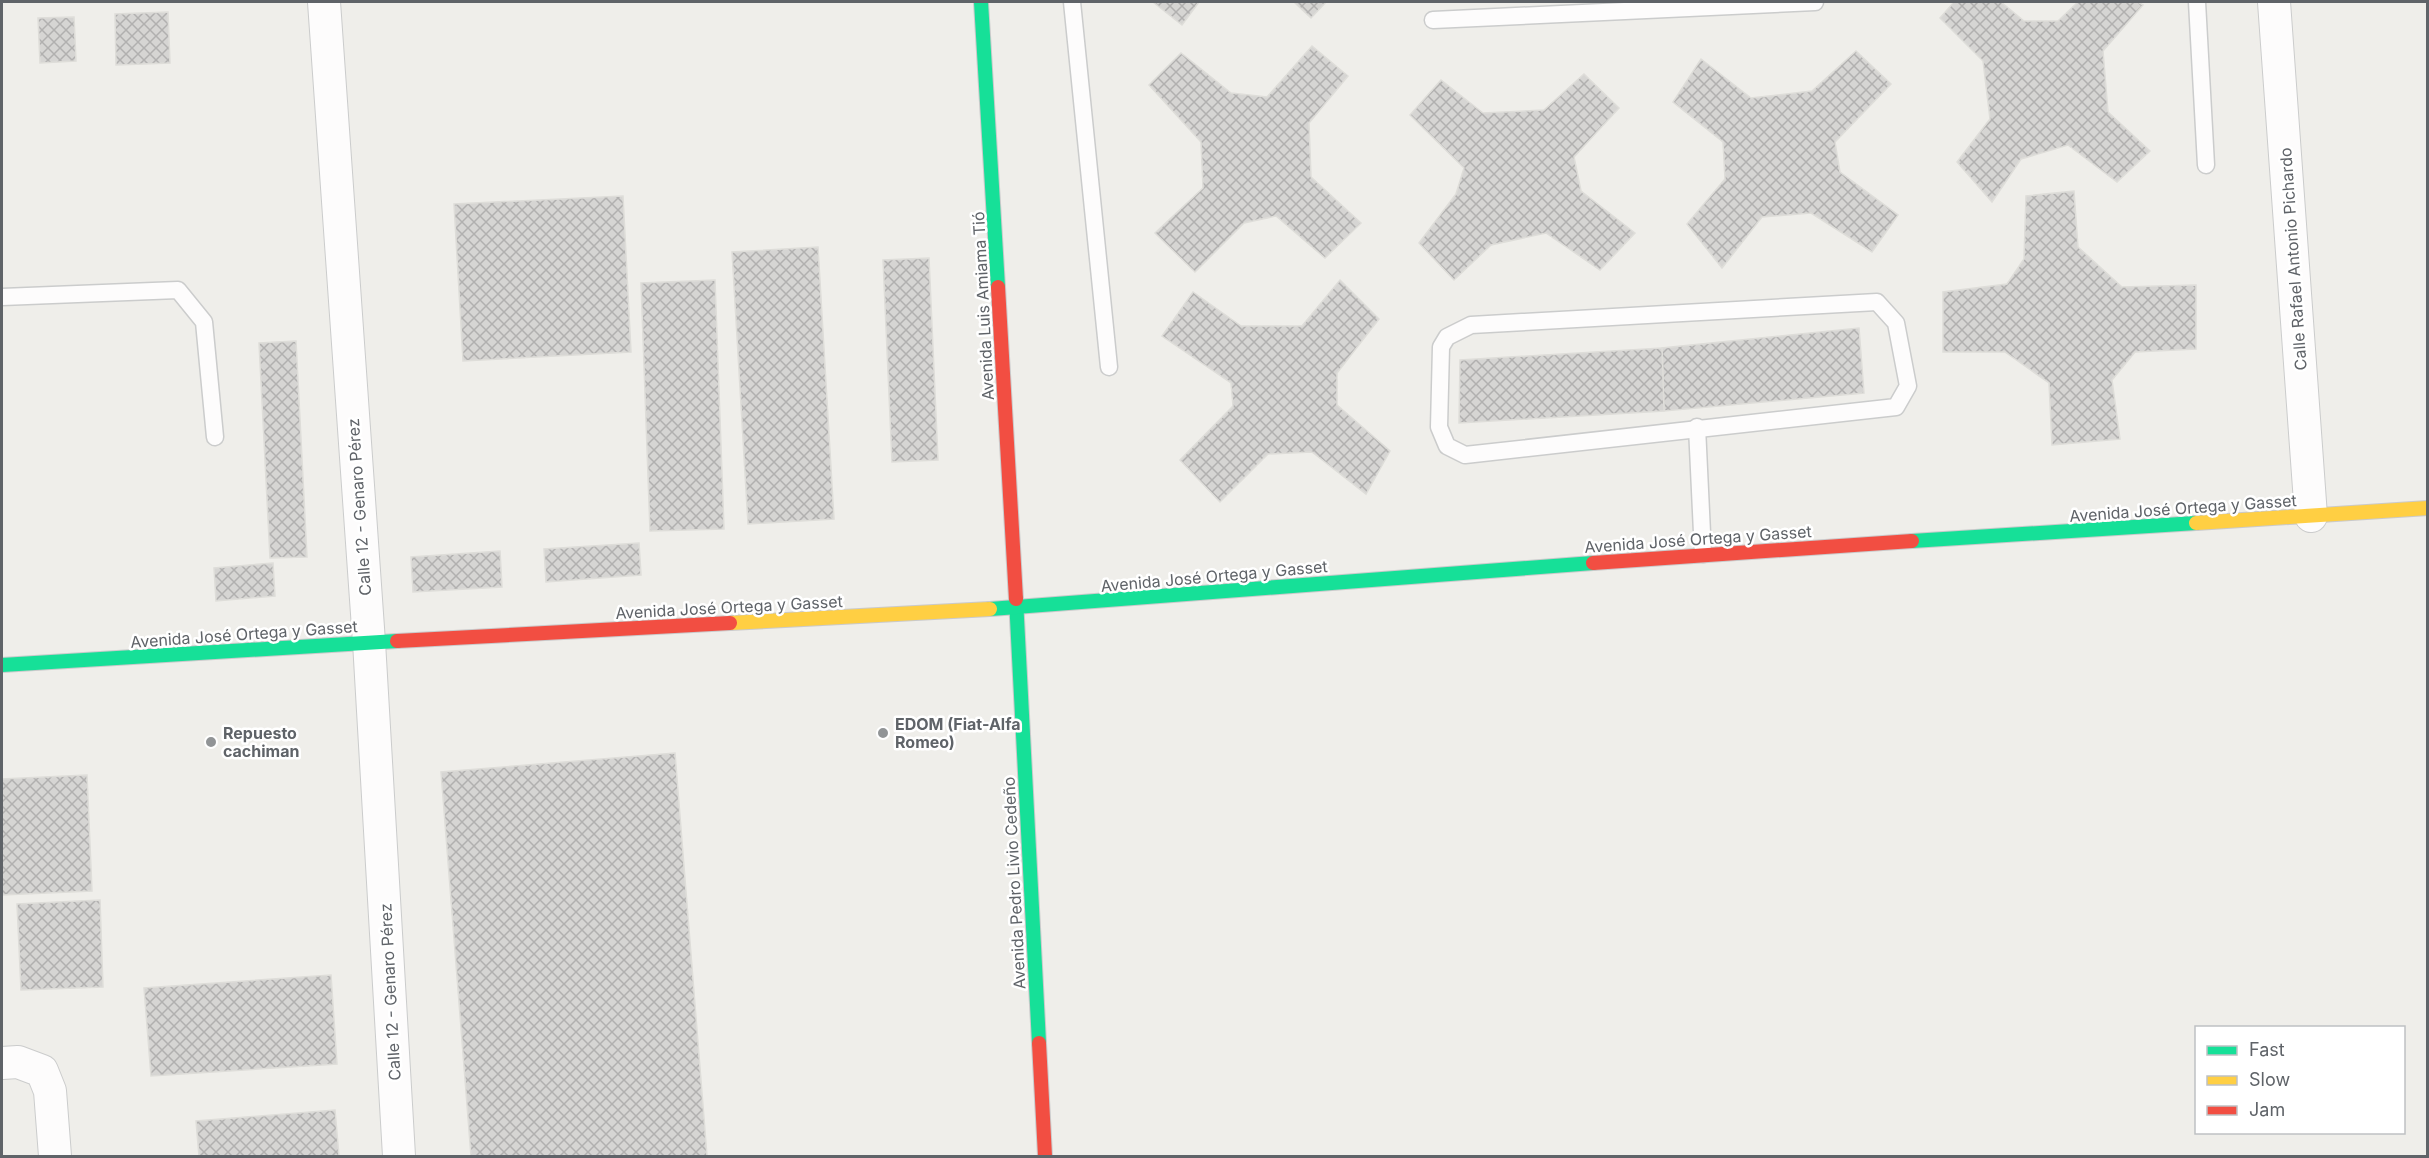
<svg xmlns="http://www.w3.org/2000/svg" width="2429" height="1158" viewBox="0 0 2429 1158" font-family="Inter,sans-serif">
<defs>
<pattern id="building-cross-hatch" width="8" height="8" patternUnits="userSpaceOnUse" patternTransform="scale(1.5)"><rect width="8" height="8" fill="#d6d5d3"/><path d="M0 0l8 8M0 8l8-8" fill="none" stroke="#b1b0af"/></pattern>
</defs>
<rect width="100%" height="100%" fill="#efeeea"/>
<g fill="url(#building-cross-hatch)" stroke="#deddd9" stroke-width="1.5">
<path d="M1153 2H1199L1182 25Z"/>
<path d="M1294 2H1326L1311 18Z"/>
<path d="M1954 2H2001L2024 21H2058L2078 2H2138L2143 5 2103 51 2108 112 2150 151 2117 182 2068 145 2021 159 1992 202 1957 162 1990 119 1983 61 1940 18Z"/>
<path d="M168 12 170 63 116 65 115 14Z"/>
<path d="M74 17 76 61 40 63 38 18Z"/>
<path d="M1312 46 1348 76 1309 123 1311 177 1361 223 1325 258 1276 216 1244 223 1195 272 1155 233 1203 188 1201 142 1149 85 1181 53 1231 93 1267 97Z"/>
<path d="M1856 51 1891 84 1835 142 1840 172 1898 215 1872 252 1811 213 1762 217 1722 268 1687 224 1725 179 1723 142 1673 102 1701 59 1751 98 1812 91Z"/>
<path d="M1584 74 1619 108 1574 157 1581 191 1635 233 1600 270 1546 233 1491 245 1454 280 1419 243 1456 194 1464 168 1410 115 1441 80 1483 113 1544 110Z"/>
<path d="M2074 191 2078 247 2122 287 2196 285V349L2135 352 2112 380 2120 439 2052 445 2049 383 2005 352H1943V292L2007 284 2024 259 2026 196Z"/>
<path d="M623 196 631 352 463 361 454 204Z"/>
<path d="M818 247 834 519 748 524 732 252Z"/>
<path d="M929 258 938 460 892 462 883 260Z"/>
<path d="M715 280 724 529 650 531 641 283Z"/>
<path d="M1340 280 1379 319 1337 373V405L1390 451 1366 494 1312 452 1268 454 1220 502 1180 460 1233 406 1231 383 1162 336 1193 292 1241 326H1302Z"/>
<path d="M1859 328 1864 393 1664 411 1662 348Z"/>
<path d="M296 341 307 557 270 558 259 343Z"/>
<path d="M1662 348 1664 411 1459 423 1460 360Z"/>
<path d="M639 543 641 575 546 582 544 549Z"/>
<path d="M500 551 502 587 413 592 411 557Z"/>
<path d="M273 563 275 596 216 601 214 568Z"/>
<path d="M675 753 707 1156H471L441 772Z"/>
<path d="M87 775 92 891 2 895V779Z"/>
<path d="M100 900 103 987 21 990 17 904Z"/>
<path d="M331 975 337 1064 151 1076 144 988Z"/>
<path d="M335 1110 339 1156H199L196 1121Z"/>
</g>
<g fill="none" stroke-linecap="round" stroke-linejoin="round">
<defs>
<g id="lane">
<path d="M1072 2 1109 367"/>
<path d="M2197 2 2206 165"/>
<path d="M1433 20 1815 2"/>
<path d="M2 297 178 290 204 322 215 437"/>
<path d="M1877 302 1896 323 1908 386 1896 407 1465 455 1447 446 1439 427 1441 347 1447 337 1471 325Z"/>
<path d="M1697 427 1703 554"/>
</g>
<g id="street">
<path d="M324 2 369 642 399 1156"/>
<path d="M2274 2 2311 516"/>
<path d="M2 1063 18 1062 42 1071 50 1091 55 1156"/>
</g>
<g id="fast">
<path d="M981 2 998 287"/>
<path d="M1912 541 2196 523"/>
<path d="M1016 599 1039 1043"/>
<path d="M990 609 1593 563"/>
<path d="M2 665 397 641"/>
</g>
<g id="slow">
<path d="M2196 523 2428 508"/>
<path d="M730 623 990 609"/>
</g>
<g id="jam">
<path d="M998 287 1016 599"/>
<path d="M1593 563 1912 541"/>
<path d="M397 641 730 623"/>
<path d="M1039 1043 1045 1156"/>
</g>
</defs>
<use href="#lane" stroke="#cbcccc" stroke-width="19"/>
<use href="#street" stroke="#cbcccc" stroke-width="34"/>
<use href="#fast" stroke="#cacacb" stroke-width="16"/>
<use href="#slow" stroke="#cacacb" stroke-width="16"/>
<use href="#jam" stroke="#cacacb" stroke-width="16"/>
<use href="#lane" stroke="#fdfcfc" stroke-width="16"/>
<use href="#street" stroke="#fdfcfc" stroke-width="32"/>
<use href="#fast" stroke="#16e098" stroke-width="14"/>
<use href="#slow" stroke="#ffcf43" stroke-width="14"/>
<use href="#jam" stroke="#f24e42" stroke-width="14"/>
</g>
<g fill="#919496" stroke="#fff" stroke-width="2">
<circle cx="883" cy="733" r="6"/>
<circle cx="211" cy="742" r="6"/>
</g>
<g text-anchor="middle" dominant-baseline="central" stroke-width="5" stroke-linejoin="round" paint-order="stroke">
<g font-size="16" fill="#5f6368" stroke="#fff">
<text transform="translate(2293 259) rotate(-94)">Calle Rafael Antonio Pichardo</text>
<text transform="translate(983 306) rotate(-93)">Avenida Luis Amiama Tió</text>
<text transform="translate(359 507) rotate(-94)">Calle 12 - Genaro Pérez</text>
<text transform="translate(2183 508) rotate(-4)">Avenida José Ortega y Gasset</text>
<text transform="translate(1698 539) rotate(-4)">Avenida José Ortega y Gasset</text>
<text transform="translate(1214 576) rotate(-5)">Avenida José Ortega y Gasset</text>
<text transform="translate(729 607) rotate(-3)">Avenida José Ortega y Gasset</text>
<text transform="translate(244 634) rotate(-4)">Avenida José Ortega y Gasset</text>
<text transform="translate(1014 883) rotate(-93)">Avenida Pedro Livio Cedeño</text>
<text transform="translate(390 992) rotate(-93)">Calle 12 - Genaro Pérez</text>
</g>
<g font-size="16" font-weight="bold" fill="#5f6368" stroke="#fff" text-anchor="start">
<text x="895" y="724">EDOM (Fiat-Alfa<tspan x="895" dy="18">Romeo)</tspan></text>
<text x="223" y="733">Repuesto<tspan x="223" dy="18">cachiman</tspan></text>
</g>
</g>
<rect width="2429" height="1158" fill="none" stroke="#5f6368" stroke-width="6"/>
<rect x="2195" y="1026" width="210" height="108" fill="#ffffff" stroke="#bfc1c3" stroke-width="1.5"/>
<rect x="2207" y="1046" width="30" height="9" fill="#16e098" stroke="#bfc1c3" stroke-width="1.5"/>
<text x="2249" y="1056" font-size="18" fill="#5f6368">Fast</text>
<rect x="2207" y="1076" width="30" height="9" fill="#ffcf43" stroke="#bfc1c3" stroke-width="1.5"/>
<text x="2249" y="1086" font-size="18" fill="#5f6368">Slow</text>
<rect x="2207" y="1106" width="30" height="9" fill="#f24e42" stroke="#bfc1c3" stroke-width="1.5"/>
<text x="2249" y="1116" font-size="18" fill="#5f6368">Jam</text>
</svg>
